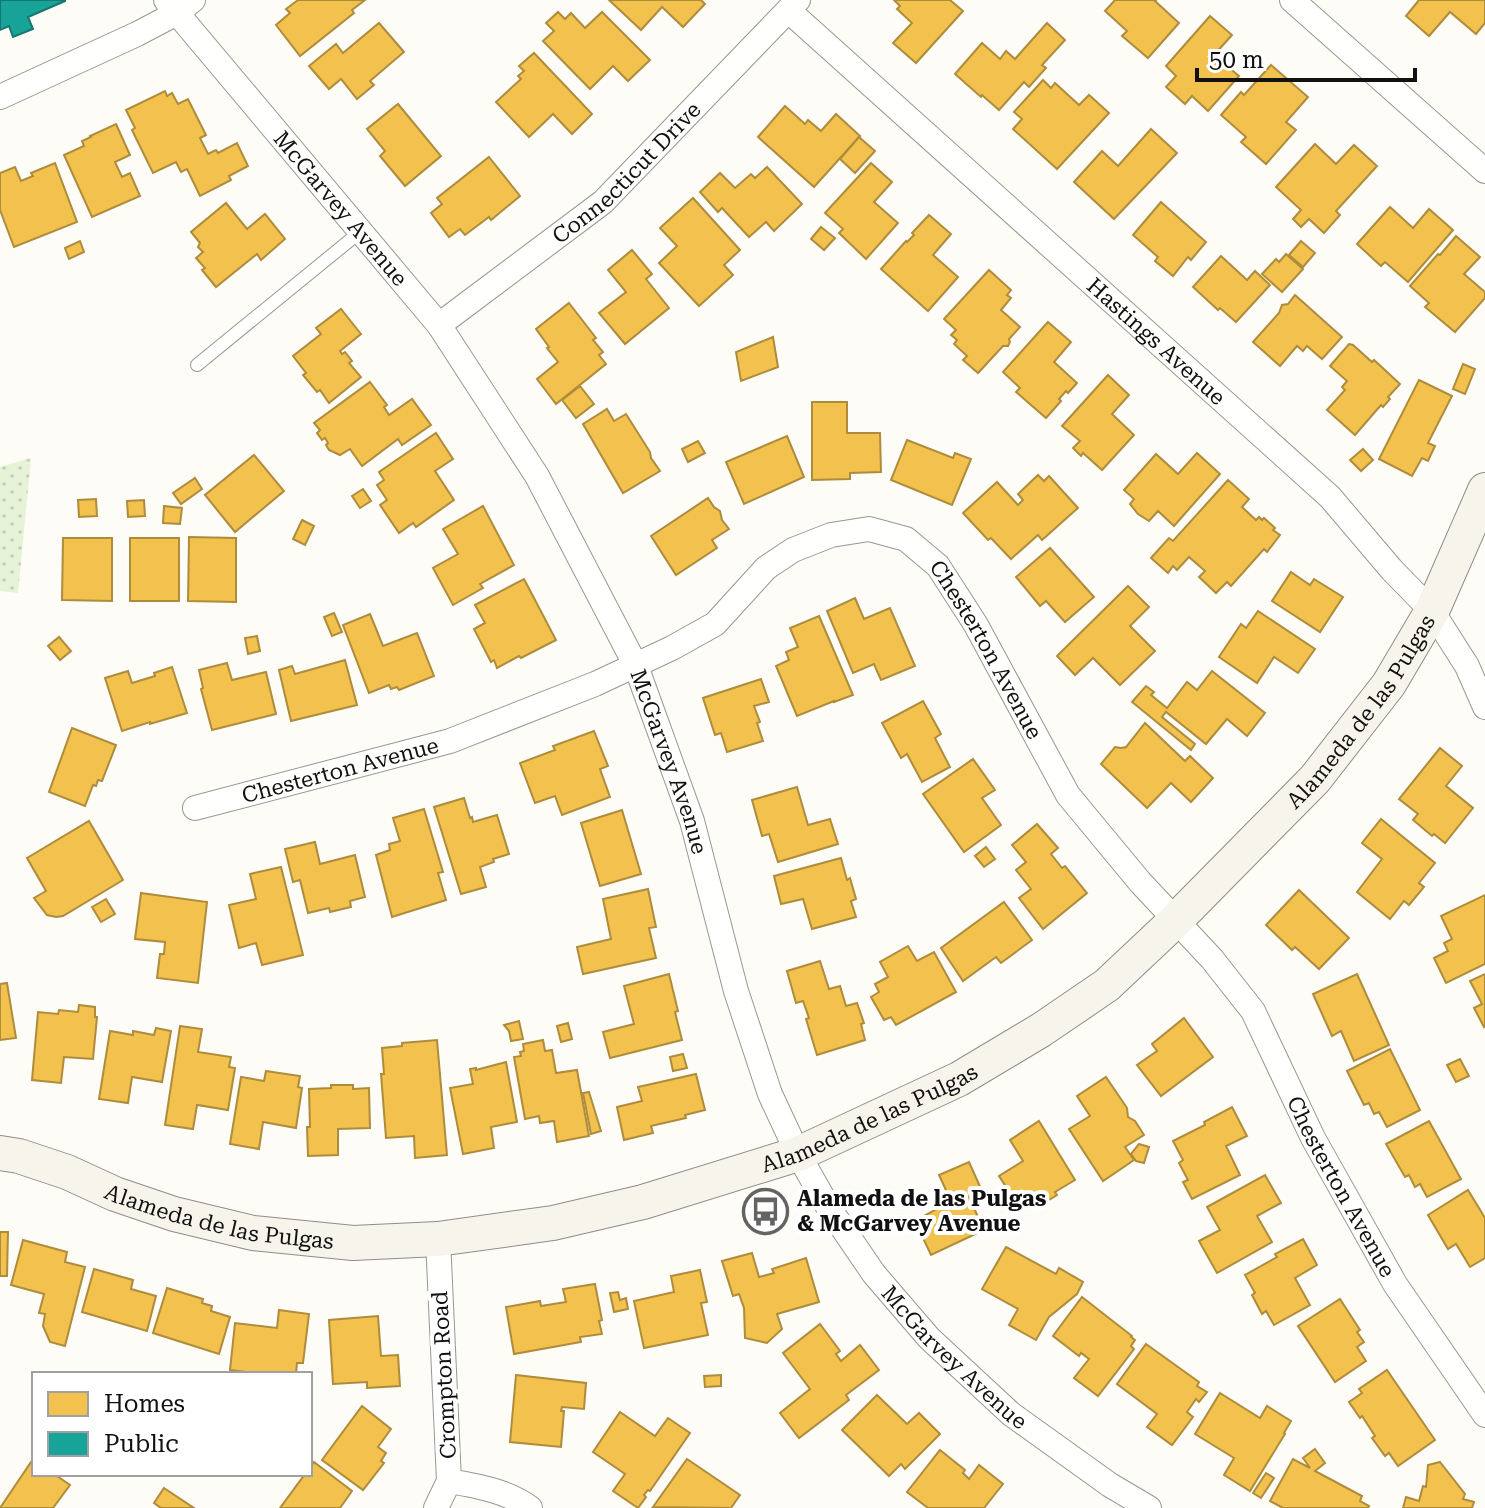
<svg xmlns="http://www.w3.org/2000/svg" width="1485" height="1508" viewBox="0 0 1485 1508" font-family="'Roboto Serif',serif">
<defs>
<pattern id="grass-dots" width="8" height="8" patternUnits="userSpaceOnUse" patternTransform="scale(2)"><rect width="8" height="8" fill="#e7f3d7"/><path d="M2 2h.1M6 6h.1" fill="none" stroke="#c5cfb8" stroke-width="1.8" stroke-linecap="round"/></pattern>
</defs>
<rect width="100%" height="100%" fill="#fdfcf7"/>
<path fill="url(#grass-dots)" d="M31 458 18 593 0 591V467Z"/>
<g fill="#f2c14e" stroke="#ae8c3c" stroke-width="2">
<path d="M298 0H365L352 10 354 13 300 56 276 25 290 13 286 9Z"/>
<path d="M609 0H701L705 4 683 27 662 7 641 30Z"/>
<path d="M894 0H950L963 11 916 63 893 43 912 23 897 9 900 6Z"/>
<path d="M1115 0H1156L1155 1 1179 23 1148 58 1122 36 1127 31 1105 11Z"/>
<path d="M1419 0H1485V23L1476 34 1450 12 1429 36 1406 16Z"/>
<path d="M558 12 565 19 571 13 585 28 602 12 650 60 628 81 613 66 590 89 543 41 554 31 546 23Z"/>
<path d="M1210 16 1232 35 1214 55 1239 76 1208 111 1192 96 1185 104 1166 87 1176 76 1166 66Z"/>
<path d="M379 23 404 52 370 81 374 85 357 99 341 79 329 89 309 66 336 44 343 53Z"/>
<path d="M1047 23 1065 40 1042 65 1046 68 1029 87 1024 82 999 110 982 95 981 97 955 74 982 43 1000 59 1006 51 1015 59Z"/>
<path d="M534 53 592 114 572 134 553 114 529 137 496 102 521 79 518 76 524 71 519 66Z"/>
<path d="M1271 65 1308 97 1286 122 1296 130 1266 164 1241 142 1246 137 1221 115 1241 92 1244 95Z"/>
<path d="M1043 80 1051 88 1055 83 1079 105 1089 95 1109 113 1057 169 1013 129 1022 119 1014 112Z"/>
<path d="M165 91 167 96 172 93 178 104 188 99 206 135 200 138 208 154 216 150 218 153 237 143 248 166 229 176 231 180 200 196 187 169 181 172 176 162 153 173 132 130 135 128 126 110Z"/>
<path d="M398 104 441 156 405 186 380 156 385 151 367 129Z"/>
<path d="M785 106 805 124 808 120 821 131 836 114 860 136 814 187 758 137Z"/>
<path d="M116 124 130 155 115 162 122 177 130 173 140 196 92 217 64 155 84 146 82 141 91 137 90 136Z"/>
<path d="M1151 129 1177 153 1114 219 1074 182 1102 151 1118 166Z"/>
<path d="M859 137 875 151 855 173 840 159Z"/>
<path d="M1315 144 1336 164 1354 145 1377 166 1336 211 1340 215 1324 233 1309 219 1301 227 1293 219 1301 210 1276 187Z"/>
<path d="M489 157 520 196 491 220 489 217 465 235 460 229 449 237 431 213 442 204 437 198Z"/>
<path d="M55 163 77 222 14 247 0 210V173L15 167 21 181 33 176 31 173Z"/>
<path d="M871 163 892 182 874 202 898 223 866 259 839 233 843 229 825 213Z"/>
<path d="M767 167 802 204 774 231 766 222 749 237 722 208 718 212 700 192 720 173 735 188 751 174 755 178Z"/>
<path d="M693 198 740 250 724 265 733 275 699 306 659 263 677 246 660 228Z"/>
<path d="M1161 202 1206 242 1191 260 1188 257 1173 276 1155 261 1158 257 1133 235Z"/>
<path d="M226 203 247 229 265 214 285 239 261 260 257 254 216 287 202 270 205 268 196 258 203 252 198 247 200 243 191 232Z"/>
<path d="M1390 207 1413 228 1429 209 1453 230 1408 282 1385 262 1381 266 1357 244Z"/>
<path d="M929 215 951 234 933 255 958 277 928 311 881 269 906 241 907 242 914 235 912 233Z"/>
<path d="M821 227 835 238 824 250 811 239Z"/>
<path d="M1456 236 1480 257 1464 274 1485 292V298L1455 332 1425 307 1429 303 1410 286 1438 254 1440 255Z"/>
<path d="M80 241 84 252 69 259 65 248Z"/>
<path d="M1301 241 1315 253 1303 267 1289 255Z"/>
<path d="M632 250 652 274 646 279 669 308 625 344 599 313 626 292 608 270Z"/>
<path d="M1286 254 1303 269 1282 292 1262 274 1276 259 1279 262Z"/>
<path d="M1221 256 1247 280 1255 271 1270 285 1236 322 1220 308 1218 310 1193 287Z"/>
<path d="M989 270 1011 290 1007 295 1011 298 1001 310 1020 327 1009 339 1010 342 1008 346H1003L978 373 963 360 967 356 954 344 957 340 951 335 956 330 944 319Z"/>
<path d="M1295 295 1342 337 1322 359 1307 346 1303 351 1297 346 1280 366 1253 342 1279 313 1282 305 1288 304Z"/>
<path d="M569 303 596 338 593 340 603 352 599 355 606 364 556 404 537 379 558 362 547 348 549 347 536 329Z"/>
<path d="M341 309 361 334 340 351 342 354 345 352 352 361 349 363 361 377 329 403 320 390 317 392 303 375 306 373 293 356 321 334 316 328Z"/>
<path d="M1048 322 1071 342 1054 362 1077 383 1068 393 1066 391 1059 399 1061 401 1046 418 1016 392 1020 388 1003 372Z"/>
<path d="M773 337 778 367 741 381 736 352Z"/>
<path d="M1349 344 1353 345 1372 362 1374 360 1400 384 1388 397 1390 399 1383 407 1381 405 1355 435 1327 410 1345 390 1342 387 1347 381 1330 366Z"/>
<path d="M1463 364 1475 369 1465 394 1453 389Z"/>
<path d="M1108 375 1129 395 1112 414 1134 435 1102 470 1083 453 1081 456 1073 448 1080 441 1062 426Z"/>
<path d="M1419 380 1452 396 1428 443 1435 446 1428 461 1422 458 1412 476 1379 459Z"/>
<path d="M370 382 387 405 384 407 389 415 412 399 431 425 402 445 398 439 362 466 350 449 340 455 329 450 326 445 328 443 325 438 322 440 317 433 320 430 314 423Z"/>
<path d="M580 386 594 404 576 418 562 400Z"/>
<path d="M812 402H847V433H880L881 472 850 473V479L812 480Z"/>
<path d="M607 409 614 421 626 414 650 452 651 458 660 471 623 493 583 424Z"/>
<path d="M436 433 453 459 435 471 454 500 416 527 413 523 399 533 380 505 387 500 377 485 384 480 379 472Z"/>
<path d="M787 436 804 477 744 504 726 462Z"/>
<path d="M907 440 953 458 955 453 971 459 952 505 891 480Z"/>
<path d="M698 441 705 453 688 462 682 449Z"/>
<path d="M1363 449 1373 460 1361 471 1350 460Z"/>
<path d="M1197 453 1220 474 1174 526 1158 511 1149 521 1138 514 1130 504 1134 499 1124 490 1156 454 1178 474Z"/>
<path d="M254 455 284 491 235 532 205 495Z"/>
<path d="M1038 475 1044 481 1049 476 1078 508 1042 540 1038 535 1011 559 991 538 988 540 963 513 997 482 1018 505 1023 500 1018 494Z"/>
<path d="M195 478 202 489 181 504 173 493Z"/>
<path d="M1228 480 1249 499 1242 507 1256 520 1259 517 1262 520 1264 518 1275 528 1273 530 1280 535 1267 552 1264 549 1231 586 1227 582 1216 593 1199 577 1205 571 1189 557 1177 570 1173 566 1168 573 1151 558 1169 538 1173 541Z"/>
<path d="M363 489 371 501 360 508 352 496Z"/>
<path d="M708 498 714 507 720 511 722 520 729 529 712 540 717 548 676 575 651 536Z"/>
<path d="M96 499 97 516 79 517 78 500Z"/>
<path d="M144 500 145 516 128 517 127 501Z"/>
<path d="M164 506 182 508 180 524 163 523Z"/>
<path d="M483 506 514 565 480 584 483 588 453 605 433 568 458 554 443 529Z"/>
<path d="M302 520 314 526 305 545 293 539Z"/>
<path d="M189 537 236 538V602L188 601Z"/>
<path d="M63 538H112V601L62 600Z"/>
<rect x="130" y="538" width="49" height="63"/>
<path d="M1050 548 1094 597 1065 622 1046 601 1040 606 1016 577Z"/>
<path d="M1291 572 1310 585 1314 579 1343 597 1320 632 1272 601Z"/>
<path d="M524 579 556 640 521 658 519 656 497 668 494 660 491 662 474 629 485 623 475 605Z"/>
<path d="M1128 586 1149 607 1130 626 1155 651 1120 685 1093 658 1075 675 1057 656Z"/>
<path d="M855 598 864 619 890 608 915 666 881 680 874 664 853 673 827 611Z"/>
<path d="M1258 611 1315 649 1298 673 1274 657 1257 683 1219 657 1241 624 1246 628Z"/>
<path d="M334 613 342 632 332 636 324 617Z"/>
<path d="M370 614 383 646 417 633 434 676 399 690 397 687 391 689 389 685 369 693 343 625Z"/>
<path d="M819 616 853 695 834 702V701L797 716 776 666 789 660 786 652 798 647 790 628Z"/>
<path d="M257 636 260 651 248 654 245 638Z"/>
<path d="M59 637 71 651 60 660 48 646Z"/>
<path d="M345 660 357 705 291 721 279 670 292 666 295 674Z"/>
<path d="M227 663 232 680 266 672 276 714 212 730 201 689 203 688 199 670Z"/>
<path d="M172 667 187 713 150 724V722L122 731 105 678 128 671 132 683 155 676 154 673Z"/>
<path d="M1212 671 1265 713 1247 736 1227 719 1206 744 1166 712 1162 717 1195 744 1191 750 1132 702 1146 686 1154 692 1151 695 1167 708 1187 682 1197 690Z"/>
<path d="M761 679 769 702 754 706 760 722 757 723 763 741 727 752 721 733 715 735 703 698Z"/>
<path d="M923 701 941 734 935 738 950 767 922 782 907 754 901 758 882 723Z"/>
<path d="M1145 723 1185 761 1190 756 1213 778 1191 802 1171 783 1147 808 1101 764 1115 747 1121 748 1126 747Z"/>
<path d="M72 728 116 745 102 781 98 780 96 786 93 785 85 806 49 792Z"/>
<path d="M594 731 608 766 600 769 610 797 562 815 555 796 535 803 520 763 555 750 553 746Z"/>
<path d="M1440 748 1462 766 1446 786 1473 808 1445 843 1434 834 1432 836 1413 820 1418 814 1399 799Z"/>
<path d="M973 759 995 790 982 798 1001 825 964 852 923 794Z"/>
<path d="M797 787 808 825 830 819 838 844 778 862 769 834 762 836 752 800Z"/>
<path d="M464 798 470 818 472 817 473 822 497 815 509 854 493 859 494 862 480 867 486 887 461 894 434 807Z"/>
<path d="M424 809 443 872 438 873 446 900 392 917 376 855 390 850 389 844 400 841 393 818Z"/>
<path d="M622 810 641 874 600 886 581 823Z"/>
<path d="M1381 819 1435 863 1419 883 1424 887 1409 905 1404 901 1390 919 1357 892 1382 859 1362 843Z"/>
<path d="M89 821 123 880 63 916 56 917 47 915 34 898 46 891 27 858Z"/>
<path d="M1037 824 1058 848 1051 854 1062 868 1065 866 1087 893 1043 929 1019 898 1031 889 1016 870 1026 862 1012 845Z"/>
<path d="M315 842 320 864 355 855 365 897 350 901 351 907 330 912 329 908 308 913 300 880 293 882 285 849Z"/>
<path d="M986 847 995 859 984 867 975 856Z"/>
<path d="M841 858 847 880 850 878 856 899 851 901 856 917 812 929 803 899 781 904 774 876Z"/>
<path d="M281 867 303 955 262 965 256 943 239 948 229 905 256 899 250 874Z"/>
<path d="M648 889 656 927 649 928 656 958 583 974 577 947 611 939 603 899Z"/>
<path d="M1299 890 1349 938 1319 969 1295 947 1292 950 1266 925Z"/>
<path d="M141 893 207 902 198 983 157 978 160 954H164L165 942 135 939Z"/>
<path d="M1485 895V964L1446 983 1434 958 1448 951 1444 943 1452 939 1441 916Z"/>
<path d="M106 899 115 914 101 922 92 907Z"/>
<path d="M1004 902 1032 940 1001 963 996 957 963 981 941 948Z"/>
<path d="M908 946 917 961 934 952 956 992 896 1025 891 1017 884 1020 871 997 879 992 875 984 888 977 880 962Z"/>
<path d="M820 961 829 989 840 986 846 1006 857 1003 864 1023 861 1024 865 1040 817 1055 806 1019 809 1018 803 1001 796 1003 787 971Z"/>
<path d="M669 974 678 1011 675 1012 682 1040 610 1058 603 1032 634 1024 624 986Z"/>
<path d="M1357 974 1389 1045 1354 1061 1341 1031 1332 1036 1313 994Z"/>
<path d="M1485 974V1026L1484 1027 1474 1008 1482 1004 1470 981Z"/>
<path d="M7 983 16 1038 0 1040V984Z"/>
<path d="M79 1005 95 1007V1017H97L93 1059 64 1057 61 1083 32 1080 38 1012 58 1014 59 1010 78 1012Z"/>
<path d="M1184 1018 1213 1057 1161 1096 1137 1065 1157 1051 1152 1044Z"/>
<path d="M519 1021 523 1039 511 1041 509 1031 504 1025Z"/>
<path d="M568 1023 572 1039 561 1042 557 1026Z"/>
<path d="M180 1026 202 1029 198 1052 231 1057 229 1067 235 1068 228 1110 197 1105 193 1129 165 1125Z"/>
<path d="M156 1028 171 1031 162 1082 132 1077 128 1103 99 1099 110 1031 133 1035V1031L154 1035Z"/>
<path d="M437 1040 447 1155 415 1158 414 1136 386 1138 381 1074H384L382 1048 402 1046V1043Z"/>
<path d="M543 1040 545 1051 552 1050 556 1073 577 1070 589 1136 557 1142 554 1121 540 1123 539 1116 525 1119 514 1057 521 1056 520 1052 524 1051 523 1044Z"/>
<path d="M1390 1049 1420 1110 1387 1127 1379 1112 1374 1114 1369 1103 1364 1105 1347 1071Z"/>
<path d="M683 1054 687 1068 673 1071 670 1057Z"/>
<path d="M1460 1059 1469 1076 1456 1082 1447 1065Z"/>
<path d="M506 1062 517 1122 491 1127 494 1148 463 1154 450 1088 473 1084 470 1069 476 1068V1070Z"/>
<path d="M266 1071 300 1076 298 1087 302 1088 296 1128 263 1122 259 1149 230 1144 241 1077 264 1081Z"/>
<path d="M696 1074 705 1110 685 1115 686 1118 651 1126 653 1133 624 1140 617 1107 642 1101 638 1087Z"/>
<path d="M1106 1077 1127 1108 1128 1117 1135 1121 1144 1135 1125 1147 1134 1160 1103 1181 1069 1129 1090 1116 1077 1096Z"/>
<path d="M331 1085H353V1089L369 1088 370 1128 338 1129V1155L308 1156 307 1127H310L309 1089 331 1088Z"/>
<path d="M589 1092 601 1131 591 1134 583 1093Z"/>
<path d="M1232 1107 1247 1136 1226 1146 1240 1175 1192 1199 1183 1182 1188 1180 1179 1163 1183 1160 1173 1141 1205 1125 1204 1122Z"/>
<path d="M1039 1121 1075 1180 1055 1192 1057 1195 1038 1207 1035 1203 1022 1211 999 1176 1023 1161 1010 1140Z"/>
<path d="M1429 1121 1461 1179 1427 1197 1420 1184 1415 1187 1409 1175 1405 1177 1386 1144Z"/>
<path d="M1139 1144 1149 1147 1144 1163 1136 1161 1131 1154Z"/>
<path d="M969 1162 982 1191 969 1197 984 1230 931 1255 915 1221 951 1201 939 1175Z"/>
<path d="M1265 1175 1281 1203 1257 1216 1272 1242 1217 1273 1199 1241 1220 1230 1207 1207Z"/>
<path d="M1468 1190 1485 1218V1258L1470 1267 1456 1244 1448 1249 1428 1215Z"/>
<path d="M0 1232H8L7 1276H0Z"/>
<path d="M1303 1239 1317 1265 1295 1278 1310 1305 1274 1325 1266 1311 1262 1314 1252 1295 1255 1293 1245 1275 1277 1257 1275 1254Z"/>
<path d="M23 1240 67 1252 65 1262 85 1267 65 1346 50 1342 43 1326 45 1314 39 1313 44 1294 11 1285Z"/>
<path d="M1006 1247 1056 1274 1059 1268 1083 1282 1077 1294 1049 1317 1036 1340 1009 1325 1018 1309 982 1289Z"/>
<path d="M752 1253 759 1277 774 1273 772 1269 806 1258 819 1302 777 1314 782 1329 767 1343 745 1338 744 1308 739 1294 733 1296 722 1261Z"/>
<path d="M94 1269 133 1280 131 1289 156 1296 147 1331 82 1312Z"/>
<path d="M700 1270 707 1302 701 1303 708 1335 644 1348 634 1301 674 1292 671 1276Z"/>
<path d="M595 1284 602 1320 599 1321 602 1334 580 1337 581 1342 514 1354 506 1307 540 1301 541 1306 566 1302 563 1289Z"/>
<path d="M167 1288 203 1299 202 1303 212 1306 211 1311 230 1317 219 1354 153 1333Z"/>
<path d="M618 1292 620 1300 626 1298 628 1309 614 1312 610 1293Z"/>
<path d="M1082 1297 1132 1336 1131 1337 1135 1340 1131 1346 1134 1349 1098 1396 1074 1378 1089 1359 1081 1353 1079 1356 1053 1336Z"/>
<path d="M1340 1299 1360 1330 1357 1332 1364 1342 1357 1347 1366 1361 1335 1382 1298 1326Z"/>
<path d="M279 1310 309 1314 303 1363H297L296 1374H261L230 1370 235 1323 277 1328Z"/>
<path d="M378 1316 381 1356 398 1355 400 1386 367 1388V1382L333 1384 329 1320Z"/>
<path d="M820 1324 840 1351 836 1354 841 1361 860 1345 879 1370 846 1395 849 1400 799 1438 780 1413 810 1389 783 1353Z"/>
<path d="M1146 1344 1199 1382 1197 1386 1207 1392 1199 1402 1196 1399 1187 1412 1193 1417 1172 1445 1147 1427 1157 1414 1117 1384Z"/>
<path d="M1387 1370 1435 1440 1398 1466 1389 1453 1385 1456 1372 1438 1375 1436 1362 1416 1360 1418 1349 1402 1362 1393 1359 1389Z"/>
<path d="M516 1375 586 1383 584 1409 562 1407 561 1411H564L561 1447 510 1442Z"/>
<path d="M721 1375V1386L705 1387 704 1376Z"/>
<path d="M1220 1393 1260 1418 1267 1406 1291 1421 1284 1433 1285 1434 1250 1491 1224 1475 1234 1458 1195 1434Z"/>
<path d="M877 1395 907 1424 919 1413 940 1434 905 1469 901 1464 889 1476 842 1430Z"/>
<path d="M362 1406 391 1429 378 1447 386 1453 381 1461 384 1463 363 1490 322 1460Z"/>
<path d="M620 1412 655 1436 668 1418 690 1433 650 1491 648 1490 644 1495 646 1497 638 1508 613 1491 625 1474 593 1452Z"/>
<path d="M1315 1449 1325 1463 1315 1471 1362 1496 1360 1501 1369 1506 1368 1508H1283L1270 1501 1293 1459 1310 1468 1303 1458Z"/>
<path d="M940 1450 965 1470 963 1473 969 1479 979 1465 1003 1484 984 1508H928L907 1492Z"/>
<path d="M33 1459 34 1474H54L70 1485 53 1508H0Z"/>
<path d="M687 1459 740 1495 731 1508 653 1507Z"/>
<path d="M314 1462 352 1491 340 1508H280L305 1474H310V1468Z"/>
<path d="M1440 1462 1465 1494 1463 1499 1474 1502 1472 1508H1403L1406 1497 1419 1501 1423 1486 1426 1487 1428 1465Z"/>
<path d="M1266 1473 1274 1478 1261 1498 1253 1493Z"/>
<path d="M164 1488 194 1508H161L154 1503Z"/>
</g>
<path fill="#17a398" stroke="#157770" stroke-width="2" d="M0 0H65V1L28 17 33 29 13 37 9 26 0 30Z"/>
<g fill="none" stroke-linecap="round" stroke-linejoin="round">
<defs>
<path id="lane" d="M197 365 360 232"/>
<g id="street">
<path id="s1" d="M166 0 439 325 537 476 636 666 692 821 736 991 770 1094 798 1154 827 1205 874 1274 929 1338 1011 1414 1110 1485 1149 1508"/>
<path d="M1292 0 1485 171"/>
<path id="s2" d="M789 11 1330 497 1392 570 1432 611 1467 666 1485 707"/>
<path d="M0 97 137 34 177 13 193 0"/>
<path id="s3" d="M439 325 603 202 798 0"/>
<path id="s4" d="M195 808 450 741 595 684 672 648 715 624 766 568 793 550 831 535 869 529 906 539 938 566 976 625 1068 795 1140 882 1212 959 1253 1011 1313 1138 1395 1284 1485 1415"/>
<path d="M449 1481C478 1486 507 1491 530 1508"/>
<path d="M436 1508 449 1481 438 1239"/>
</g>
<g id="secondary">
<path id="s5" d="M0 1153 19 1156 67 1172 115 1194 174 1214 253 1233 353 1243 438 1239 553 1223 643 1202 798 1154 959 1079 1041 1030 1107 985 1176 920 1315 779 1389 684 1432 611 1485 490"/>
</g>
</defs>
<use href="#lane" stroke="#979795" stroke-width="14"/>
<use href="#street" stroke="#979795" stroke-width="26"/>
<use href="#secondary" stroke="#8e8d8b" stroke-width="36"/>
<use href="#lane" stroke="#fffffe" stroke-width="12"/>
<use href="#street" stroke="#fffffe" stroke-width="24"/>
<use href="#secondary" stroke="#f6f4eb" stroke-width="34"/>
</g>
<defs>
<symbol id="bus-ring" viewBox="-11 -11 22 22"><circle r="9.5" fill="#fff" stroke="#646362" stroke-width="1.5"/><path d="M-5-6H5V4H4V6H2V4H-2V6H-4V4H-5ZM-3.5-4V0h7V-4ZM-3.5 1.2v1.5H-2V1.2ZM2 1.2v1.5H3.5V1.2Z" fill="#646362"/></symbol>
</defs>
<g fill-rule="evenodd">
<use href="#bus-ring" x="740" y="1186" width="51" height="51"/>
</g>
<g text-anchor="middle" dominant-baseline="central" stroke-width="8" stroke-linejoin="round" paint-order="stroke">
<g font-size="22" fill="#111" stroke="#fff">
<text stroke="none"><textPath href="#s3" startOffset="242">Connecticut Drive</textPath></text>
<text stroke="none"><textPath href="#s1" startOffset="272">McGarvey Avenue</textPath></text>
<text stroke="none"><textPath href="#s2" startOffset="494">Hastings Avenue</textPath></text>
<text stroke="none"><textPath href="#s4" startOffset="918">Chesterton Avenue</textPath></text>
<text stroke="none"><textPath href="#s5" startOffset="1550">Alameda de las Pulgas</textPath></text>
<text stroke="none"><textPath href="#s1" startOffset="920">McGarvey Avenue</textPath></text>
<text stroke="none"><textPath href="#s4" startOffset="150">Chesterton Avenue</textPath></text>
<text stroke="none"><textPath href="#s5" startOffset="902">Alameda de las Pulgas</textPath></text>
<text stroke="none"><textPath href="#s4" startOffset="1566">Chesterton Avenue</textPath></text>
<text stroke="none"><textPath href="#s5" startOffset="230">Alameda de las Pulgas</textPath></text>
<text stroke="none"><textPath href="#s1" startOffset="1592">McGarvey Avenue</textPath></text>
<text transform="translate(444 1375) rotate(-93)">Crompton Road</text>
</g>
<g font-size="22" font-weight="bold" fill="#111" stroke="#fff" text-anchor="start">
<text x="797" y="1198">Alameda de las Pulgas<tspan x="797" dy="25">&amp; McGarvey Avenue</tspan></text>
</g>
</g>
<rect x="32" y="1372" width="280" height="104" fill="#ffffff" stroke="#a0a0a0" stroke-width="2"/>
<rect x="48" y="1392" width="40" height="24" fill="#f2c14e" stroke="#a0a0a0" stroke-width="2"/>
<text x="104" y="1412" font-size="24" fill="#111111">Homes</text>
<rect x="48" y="1432" width="40" height="24" fill="#17a398" stroke="#a0a0a0" stroke-width="2"/>
<text x="104" y="1452" font-size="24" fill="#111111">Public</text>
<path d="M1197 68v12h218v-12" fill="none" stroke="#111111" stroke-width="4"/>
<text x="1209" y="68" font-size="24" fill="#111111" stroke="#ffffff" stroke-width="6" paint-order="stroke">50 m</text>
</svg>
